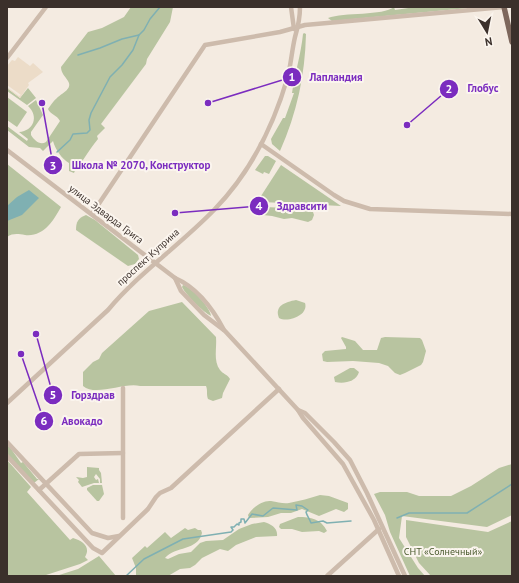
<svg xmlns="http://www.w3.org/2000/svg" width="519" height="583" viewBox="0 0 519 583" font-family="'PT Sans',sans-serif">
<rect width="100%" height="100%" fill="#f4ebe1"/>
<g fill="#b8c4a0">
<path d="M131 7H173L170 22 147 59 146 64 101 124 105 128 97 136 98 139C93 145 89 151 85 157 81 164 77 165 74 173L69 171V163C62 159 55 149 53 141L43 151 40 148 29 147 7 130V126L27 141 28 139 19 132C34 131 39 116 28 106L36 100 43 115 31 132V135C34 140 40 146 46 142L60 121C57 115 50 114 48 109 51 105 53 101 57 98 62 93 73 89 68 81 65 76 61 73 61 67L88 32 102 28 124 17Z"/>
<path d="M394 7 395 10 415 7H479L332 21 328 18C344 12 383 16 394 7Z"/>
<path d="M304 33 306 34C305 75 297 113 280 151L272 144 271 139 283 118H285L294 93H292C295 73 301 54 303 34Z"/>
<path d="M7 88 20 98 28 88 36 98 27 105 7 91Z"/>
<path d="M7 97 27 112 17 127 7 120Z"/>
<path d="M265 156H268L276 161 269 174 264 172 263 174 255 170Z"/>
<path d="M7 164 61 207C53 221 44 237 25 235 18 234 13 233 7 237Z"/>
<path d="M281 165 341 206 263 202 261 196Z"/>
<path d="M265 207 309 209 313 212 314 215 312 220 308 222 292 218 284 219 272 216 263 215 261 211Z"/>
<path d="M86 215 95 220 138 255 139 259 135 264 128 266 76 230C76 222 78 218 86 215Z"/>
<path d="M183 285C191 287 210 307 211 316 203 312 186 295 182 287Z"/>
<path d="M296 300 305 303C309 315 288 323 279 318 274 306 285 302 296 300Z"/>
<path d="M182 302 216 337C217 348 213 361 220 370 223 374 227 374 230 379L223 393 222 398 213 401 208 399C206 394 208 391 206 386H140C124 382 96 397 83 386V372L93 362 99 359 102 353 149 311Z"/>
<path d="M342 337 355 341 363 350H377L381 338 385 337 420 338 422 340 426 351 423 362 421 365 405 373 400 375 395 373 388 366 379 363 353 361 327 362 323 361 322 354 325 351 346 349V347L341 338Z"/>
<path d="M350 368H354L359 372C356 382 344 384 335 382L334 377Z"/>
<path d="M9 446 21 463 23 462 37 479H39L34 483 7 454V447Z"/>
<path d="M7 460 31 487 27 492 70 540 73 538C83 541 91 547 85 557L88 560 80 564 43 576H7Z"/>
<path d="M512 464V515L487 527 402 516 399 538 418 568 425 576H410L390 532 385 515 374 494 380 492H407L419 496H451L471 486 499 468Z"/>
<path d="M87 467 99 468V470L101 473 102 483H100V479L96 474 94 477 96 480 98 479 99 483H94L82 487 78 482 79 480 76 477 83 478 87 477Z"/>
<path d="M93 485H102L104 494 99 501H97L87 490V488Z"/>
<path d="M320 495 329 496 348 503V509L344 512 336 509 319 516 302 509 291 513H281L268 517 249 518 248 515C252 508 262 500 271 501 278 502 283 504 289 503 300 501 310 498 320 495Z"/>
<path d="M298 517C311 517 321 519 327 531L324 533 319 531 302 532 292 529H281L279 527 280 524Z"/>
<path d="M406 520 488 532 512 521V576H431L419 563 406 537Z"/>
<path d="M264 522C271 524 278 528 277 536L256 537 236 545 228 551 220 549 202 558 195 565 190 568 180 569 168 576H136V568L132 558 145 546 147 548 165 532 171 538 185 528 188 530 195 528 198 530H201L202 533C198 551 175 546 165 558L168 559 179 554 191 552 200 543 206 541 223 540 239 529 252 524Z"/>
<path d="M99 556 116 576H56L78 569Z"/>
</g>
<path fill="#ecdcc8" d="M18 57 30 66 33 63 43 72 28 83 29 85 20 98 7 88V87L19 96 21 95 7 85V66L12 60 15 61Z"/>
<path fill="#7fb0b2" d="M29 190 39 198 22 215 7 221V206L17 197Z"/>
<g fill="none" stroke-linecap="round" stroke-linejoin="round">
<g stroke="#7fb0b2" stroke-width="1.5">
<path d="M78 55 100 48 122 39 139 35"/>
<path d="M57 152 70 140 73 134 87 133 90 130 89 120 91 113 110 77 122 65 133 50 139 35 144 30 150 19 160 7"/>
<path d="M397 518 409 513H467L512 484"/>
<path d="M126 576 144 559 183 539 231 532 233 530 231 527H234L237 524 239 525V523L241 522V519H244L245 523 252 514 263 516 273 508 297 510 296 505 302 506 308 510 306 512C307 516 309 518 311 523L323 521 327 523 351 521"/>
</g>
<g stroke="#cdbbac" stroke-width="4.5">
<path d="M291 7 294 29"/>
<path d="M7 58 46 7"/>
<path d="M261 144 334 195 344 201 370 209 512 214"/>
<path d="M7 150 175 278C198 288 213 309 224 330"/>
<path d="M92 214 205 45 280 32 305 25 504 7"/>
<path d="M175 278 181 291 204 315 225 331 298 410 303 418 343 464 374 520 399 576"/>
<path d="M7 403 108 310C139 273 180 245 214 210 250 173 274 125 288 76 291 63 292 50 295 37 298 27 300 18 300 7"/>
<path d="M298 410 305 413 334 442 350 460 367 493 405 576"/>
<path d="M7 442 92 533 108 538 119 536"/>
<path d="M7 456 93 548 102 553 148 509 156 497 160 493 171 488 279 389"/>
<path d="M39 490 79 454 123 453"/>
<path d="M123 518V388"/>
<path d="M327 576 379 529"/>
</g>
<path stroke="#7d675c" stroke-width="5.5" d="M504 7 512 42"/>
</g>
<g text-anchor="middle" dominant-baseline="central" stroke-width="4" stroke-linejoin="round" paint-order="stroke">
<g font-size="10" fill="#3b302b" stroke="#fbf5ee">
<text transform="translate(106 214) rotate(37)">улица Эдварда Грига</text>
<text transform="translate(148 257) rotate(-42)">проспект Куприна</text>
</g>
<g font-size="10" fill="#4a5a2e" stroke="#fbf5ee">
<text x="443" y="551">СНТ «Солнечный»</text>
</g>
</g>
<path fill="none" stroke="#7b2cbf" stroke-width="1.5" d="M208 103L292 77M407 125L449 89M42 103L53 165M175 213L259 206M36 334L53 395M21 354L44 421"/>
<g fill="#7b2cbf" stroke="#fbf5ee" stroke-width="1.5">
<circle cx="208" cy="103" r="4"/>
<circle cx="407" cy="125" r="4"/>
<circle cx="42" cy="103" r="4"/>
<circle cx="175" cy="213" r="4"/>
<circle cx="36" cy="334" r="4"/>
<circle cx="21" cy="354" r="4"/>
<circle cx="292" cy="77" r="10"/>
<circle cx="449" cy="89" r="10"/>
<circle cx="53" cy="165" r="10"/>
<circle cx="259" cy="206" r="10"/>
<circle cx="53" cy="395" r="10"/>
<circle cx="44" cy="421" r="10"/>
</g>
<g font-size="12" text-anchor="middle" font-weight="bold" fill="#fff">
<text x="292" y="81">1</text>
<text x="449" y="93">2</text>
<text x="53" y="170">3</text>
<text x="259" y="210">4</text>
<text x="53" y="399">5</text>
<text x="44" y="425">6</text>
</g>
<g font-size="11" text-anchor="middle" font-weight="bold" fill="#7b2cbf" stroke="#fbf5ee" stroke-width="4" stroke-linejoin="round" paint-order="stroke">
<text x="336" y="81">Лапландия</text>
<text x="483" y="92">Глобус</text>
<text x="141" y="169">Школа № 2070, Конструктор</text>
<text x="302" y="210">Здравсити</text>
<text x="93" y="399">Горздрав</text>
<text x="82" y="425">Авокадо</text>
</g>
<rect width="519" height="583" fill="none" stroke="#3b302b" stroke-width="16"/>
<g transform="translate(487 32) rotate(170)" stroke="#fbf5ee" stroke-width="3" paint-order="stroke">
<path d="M0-3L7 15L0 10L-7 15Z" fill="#3b302b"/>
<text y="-6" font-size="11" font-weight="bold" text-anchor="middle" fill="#3b302b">N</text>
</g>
</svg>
